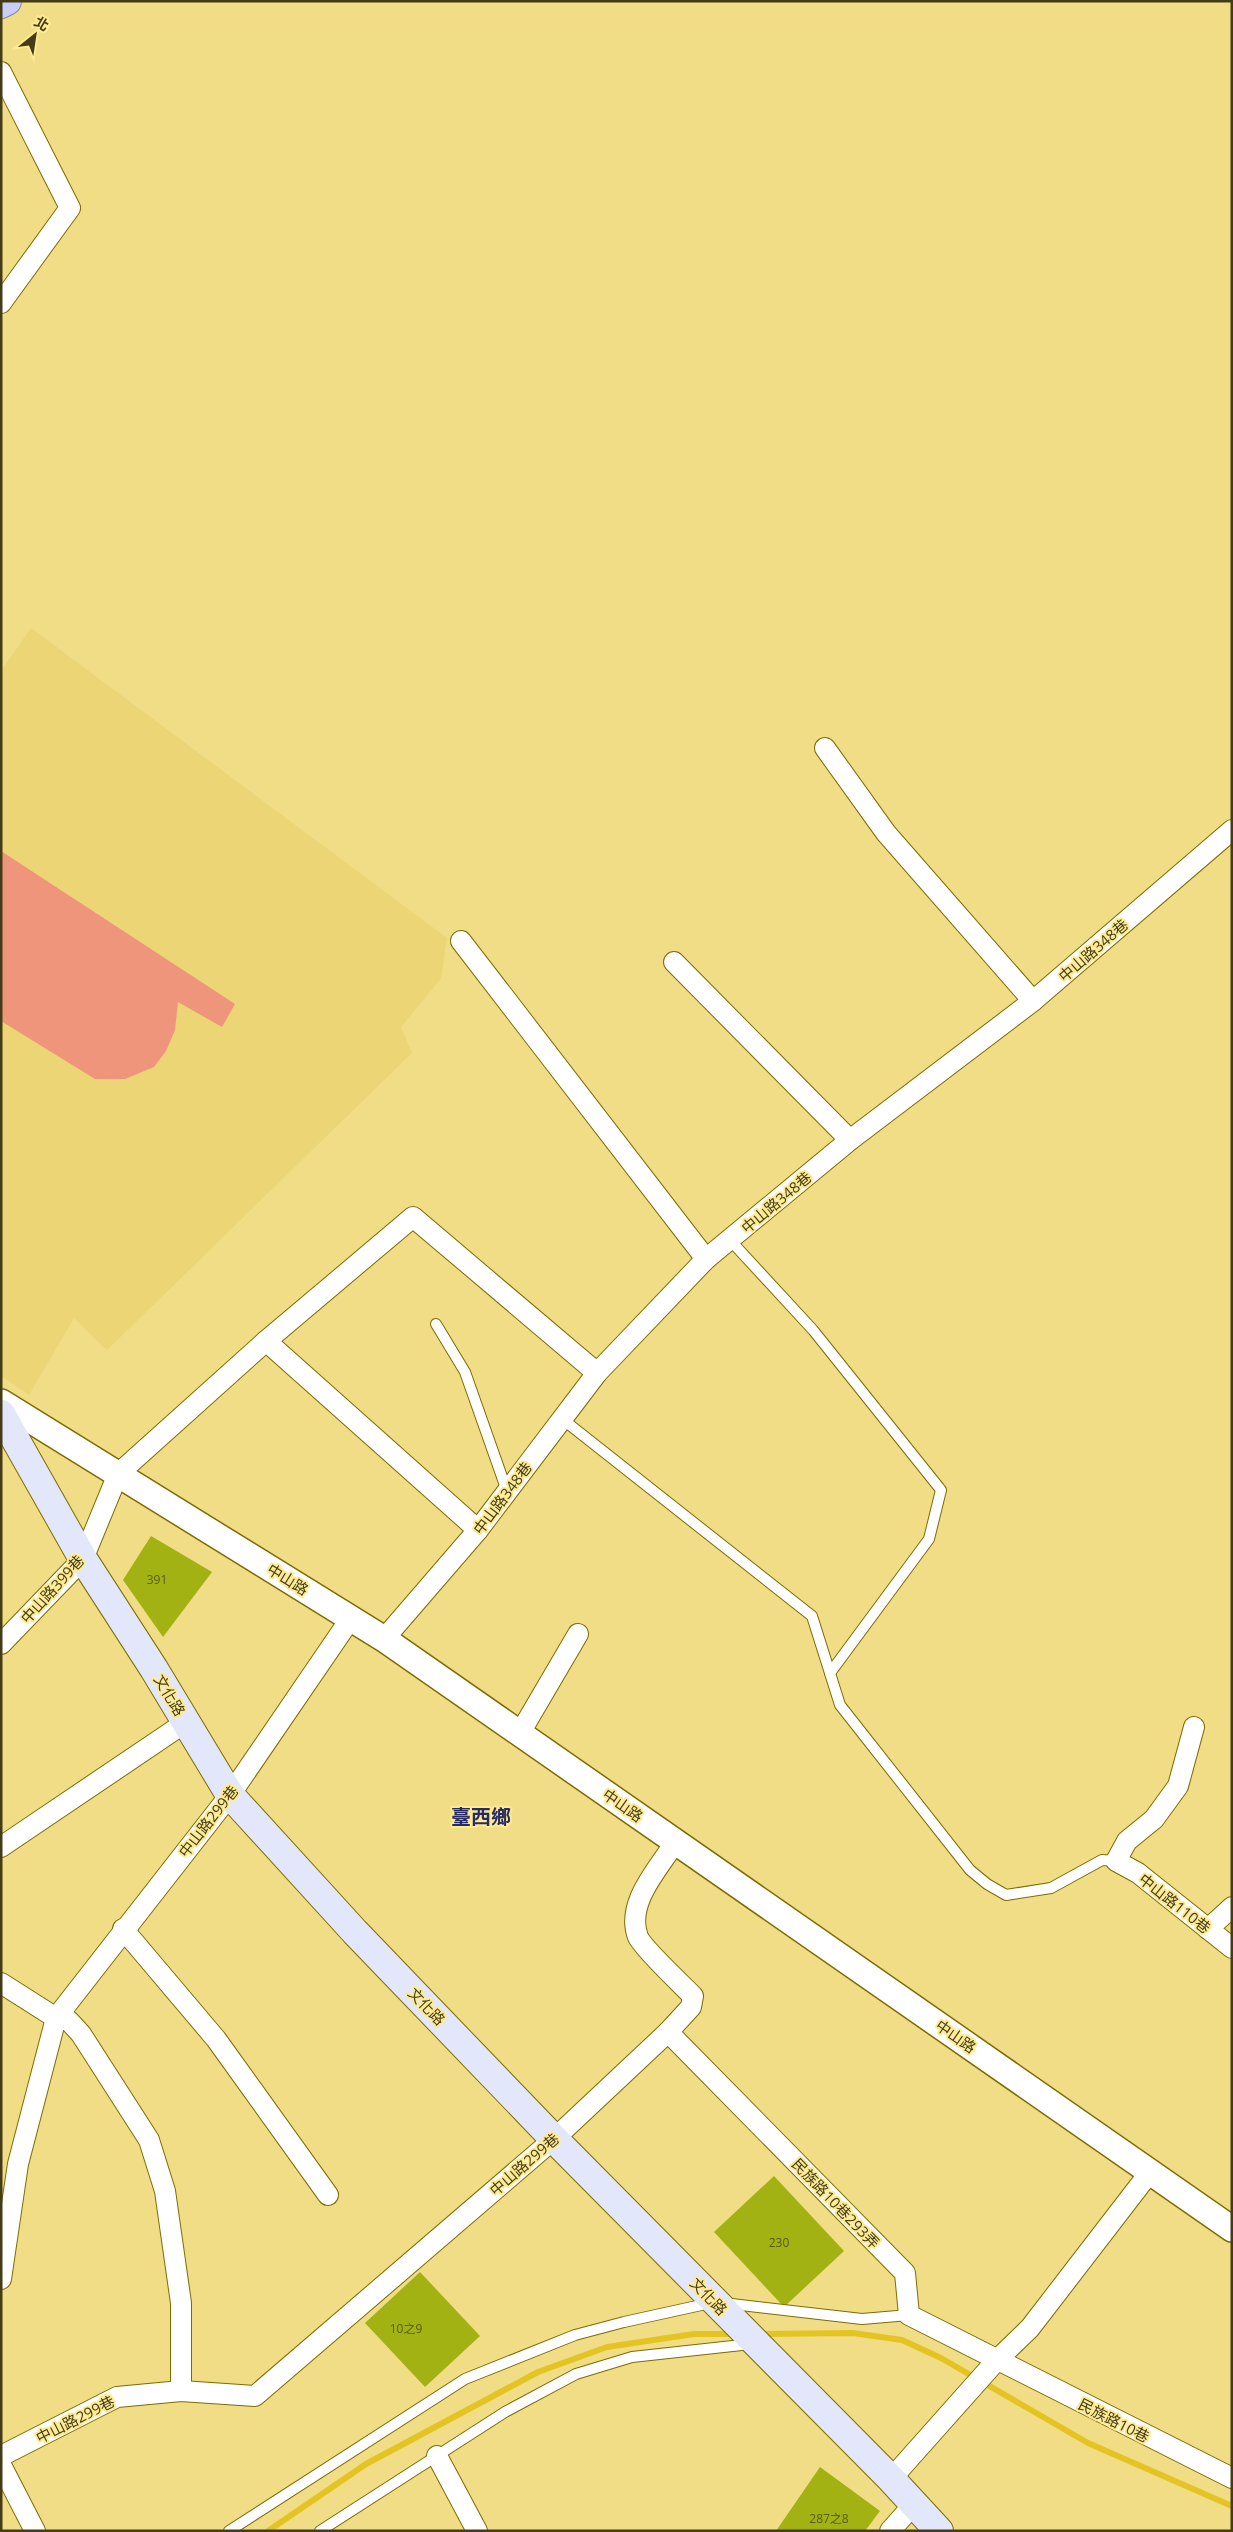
<svg xmlns="http://www.w3.org/2000/svg" width="1233" height="2532" viewBox="0 0 1233 2532" font-family="'Open Sans','Noto Sans TC',sans-serif">
<rect width="100%" height="100%" fill="#f1dd86"/>
<path fill="#ebd575" d="M31 628 447 938 441 978 401 1027 412 1053 107 1350 74 1318 29 1395 1 1376V671Z"/>
<path fill="#ee957c" d="M1 851 235 1004 222 1027 178 1002 175 1030 166 1051 154 1067 125 1079H95L1 1021Z"/>
<g fill="none" stroke-linecap="round" stroke-linejoin="round">
<g stroke="#e4c422" stroke-width="6">
<path d="M758 2334 853 2333 902 2340 941 2358 1088 2443 1232 2506"/>
<path d="M268 2531 366 2464 538 2372 607 2347 694 2334H736"/>
</g>
</g>
<g fill="#a1b212">
<path d="M151 1536 212 1572 163 1637 123 1580Z"/>
<path d="M774 2176 844 2251 784 2307 714 2232Z"/>
<path d="M420 2272 480 2336 425 2387 365 2323Z"/>
<path d="M820 2467 880 2511 865 2531H776Z"/>
</g>
<g fill="none" stroke-linecap="round" stroke-linejoin="round">
<defs>
<g id="service">
<path d="M730 1240 813 1330 941 1490 929 1539 830 1673"/>
<path d="M436 1324 465 1372 507 1491"/>
<path d="M561 1418 812 1616 840 1705 970 1870 987 1884 1006 1895 1051 1888 1102 1860 1116 1861"/>
<path d="M229 2531 465 2379 575 2335 624 2322 715 2302 862 2319 909 2315"/>
<path d="M320 2531 505 2412 576 2374 632 2357 751 2344"/>
</g>
<g id="minor">
<path d="M1 72 70 208 1 303"/>
<path d="M825 748 886 833 1033 1001"/>
<path d="M461 941 706 1259"/>
<path d="M674 962 850 1140"/>
<path d="M266 1341 478 1530"/>
<path d="M384 1639 478 1530 597 1373 706 1259 850 1140 1033 1001 1232 830"/>
<path d="M1 1644 83 1559 118 1474 266 1341 413 1217 597 1373"/>
<path d="M1194 1727 1178 1786 1154 1819 1127 1841 1116 1861 1138 1873 1232 1948"/>
<path d="M520 1733 578 1634"/>
<path d="M1 1847 186 1722"/>
<path d="M123 1929 216 2039 328 2195"/>
<path d="M1208 1929 1232 1907"/>
<path d="M1 1983 56 2018 69 2021 81 2034 149 2140 165 2191 181 2303V2391"/>
<path d="M668 2032 905 2273 909 2315 1232 2478"/>
<path d="M1 2279 18 2164 56 2018 230 1795 351 1618"/>
<path d="M1 2456 117 2397 181 2391 255 2396 554 2139 668 2032 691 2007 693 1996C682 1985 642 1947 638 1937 625 1903 659 1868 676 1841"/>
<path d="M437 2456 477 2531"/>
<path d="M1 2465 35 2531"/>
<path d="M891 2479 996 2361 1030 2328 1150 2172"/>
<path d="M890 2531 914 2504"/>
</g>
<path id="tertiary" d="M1 1402 384 1639 1232 2229"/>
<path id="secondary" d="M1 1414 83 1559 154 1669 230 1795 355 1932 554 2139 891 2479 939 2531"/>
<path id="primary" d="M1 4 7 1"/>
</defs>
<use href="#service" stroke="#7e6b00" stroke-width="12"/>
<use href="#minor" stroke="#7e6b00" stroke-width="22"/>
<use href="#tertiary" stroke="#7e6b00" stroke-width="28"/>
<use href="#secondary" stroke="#7e6b00" stroke-width="30"/>
<use href="#primary" stroke="#8286a5" stroke-width="30"/>
<use href="#service" stroke="#fff" stroke-width="10"/>
<use href="#minor" stroke="#fff" stroke-width="20"/>
<use href="#tertiary" stroke="#fff" stroke-width="25"/>
<use href="#secondary" stroke="#e3e7fb" stroke-width="28"/>
<use href="#primary" stroke="#c8cef7" stroke-width="28"/>
</g>
<g text-anchor="middle" dominant-baseline="central" stroke-width="4" stroke-linejoin="round" paint-order="stroke">
<g font-size="12" fill="#5b5a16">
<text x="157" y="1579">391</text>
<text x="779" y="2242">230</text>
<text x="406" y="2328">10之9</text>
<text x="829" y="2518">287之8</text>
</g>
<g font-size="15" fill="#443c17" stroke="#feea93">
<text transform="translate(1093 950) rotate(-41)">中山路348巷</text>
<text transform="translate(776 1202) rotate(-40)">中山路348巷</text>
<text transform="translate(502 1498) rotate(-53)">中山路348巷</text>
<text transform="translate(288 1579) rotate(32)">中山路</text>
<text transform="translate(52 1589) rotate(-48)">中山路399巷</text>
<text transform="translate(170 1695) rotate(59)">文化路</text>
<text transform="translate(623 1805) rotate(35)">中山路</text>
<text transform="translate(208 1821) rotate(-52)">中山路299巷</text>
<text transform="translate(1175 1903) rotate(38)">中山路110巷</text>
<text transform="translate(427 2006) rotate(46)">文化路</text>
<text transform="translate(956 2036) rotate(35)">中山路</text>
<text transform="translate(524 2164) rotate(-41)">中山路299巷</text>
<text transform="translate(836 2203) rotate(46)">民族路10巷293弄</text>
<text transform="translate(709 2296) rotate(46)">文化路</text>
<text transform="translate(75 2419) rotate(-27)">中山路299巷</text>
<text transform="translate(1114 2420) rotate(27)">民族路10巷</text>
</g>
<g font-size="20" font-weight="bold" fill="#272b65" stroke="#feea93">
<text x="481" y="1816">臺西鄉</text>
</g>
</g>
<rect width="1233" height="2532" fill="none" stroke="#443c17" stroke-width="5"/>
<g transform="translate(35 35) rotate(30)" stroke="#feea93" stroke-width="4" paint-order="stroke">
<path d="M0-4L9 19L0 12L-9 19Z" fill="#443c17"/>
<text y="-8" font-size="14" font-weight="bold" text-anchor="middle" fill="#443c17">北</text>
</g>
</svg>
